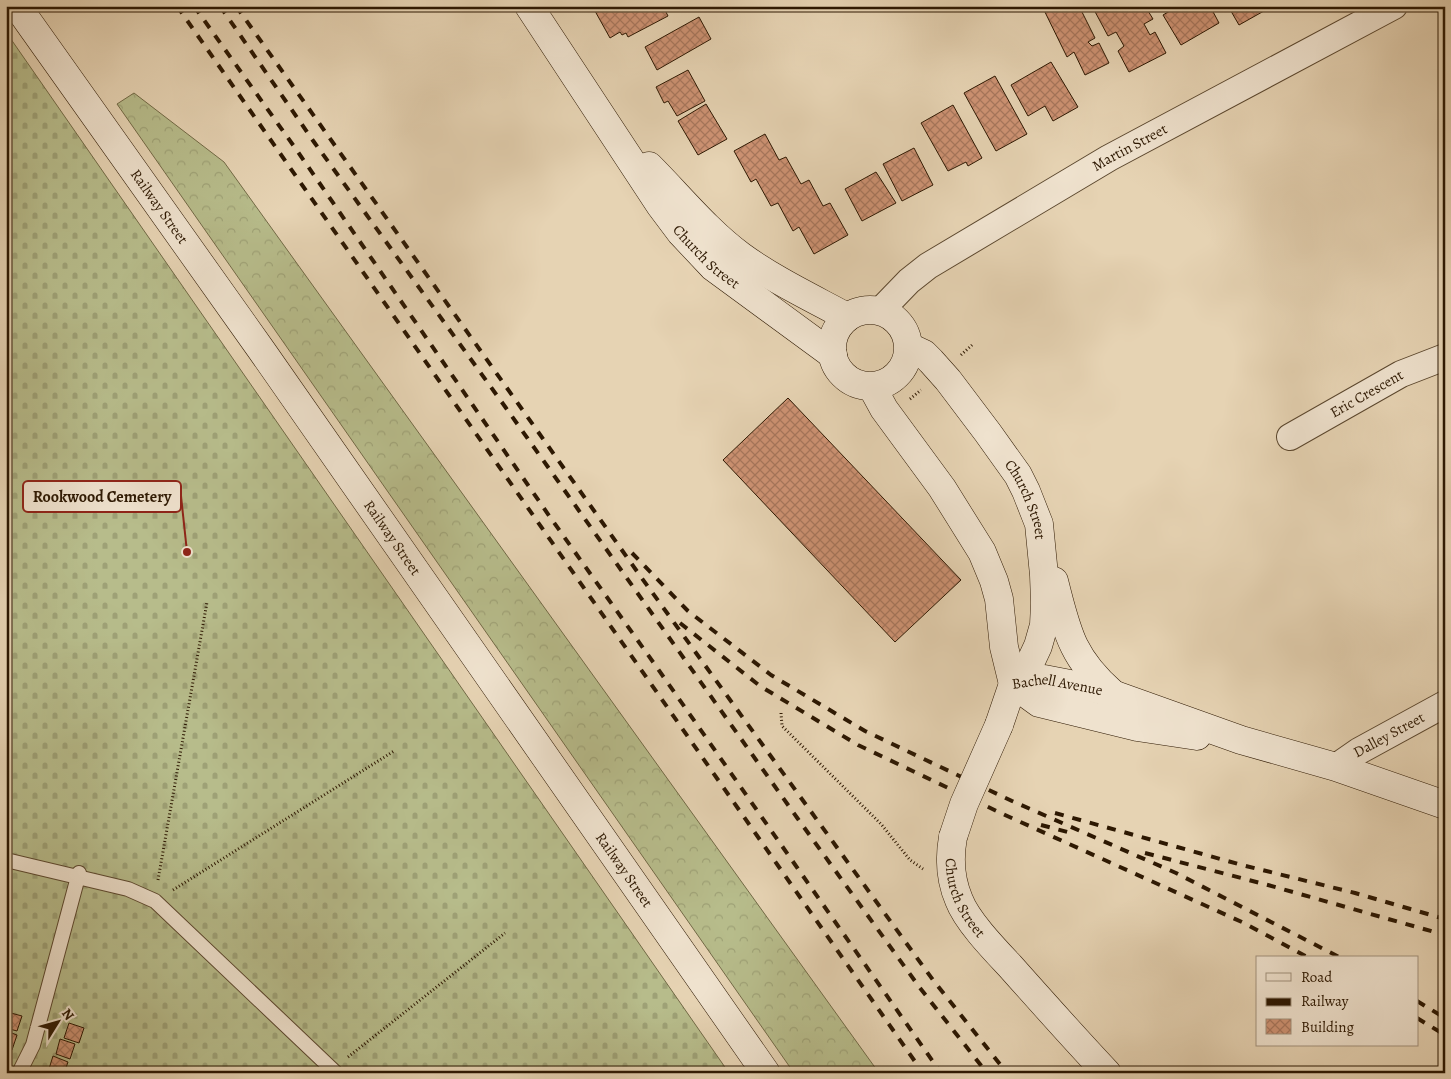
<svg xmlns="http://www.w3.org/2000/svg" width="1451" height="1079" viewBox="0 0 1451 1079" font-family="Alegreya,serif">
<defs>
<pattern id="forest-crowns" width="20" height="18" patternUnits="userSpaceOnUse" patternTransform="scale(1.25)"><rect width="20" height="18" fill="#b7bc8b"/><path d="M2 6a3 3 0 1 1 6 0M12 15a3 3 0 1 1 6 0" fill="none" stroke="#9ea176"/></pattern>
<pattern id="cemetery-stones" width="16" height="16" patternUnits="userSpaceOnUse" patternTransform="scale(1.25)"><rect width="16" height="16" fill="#b7bc8b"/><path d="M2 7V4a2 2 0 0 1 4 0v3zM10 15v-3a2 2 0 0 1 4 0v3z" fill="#9ea176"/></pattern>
<pattern id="building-cross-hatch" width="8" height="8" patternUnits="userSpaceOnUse" patternTransform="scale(1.25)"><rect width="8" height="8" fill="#ce9374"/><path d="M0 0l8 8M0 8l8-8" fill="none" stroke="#a8775d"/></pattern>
</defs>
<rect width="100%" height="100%" fill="#e6d3b3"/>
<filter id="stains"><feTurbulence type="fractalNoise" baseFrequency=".004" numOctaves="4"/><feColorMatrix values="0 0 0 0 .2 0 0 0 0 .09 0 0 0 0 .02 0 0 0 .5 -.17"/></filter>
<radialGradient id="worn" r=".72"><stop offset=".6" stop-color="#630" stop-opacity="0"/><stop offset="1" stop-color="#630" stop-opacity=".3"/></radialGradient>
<path fill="url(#forest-crowns)" stroke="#726a46" d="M134 93 224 162 879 1073H794L117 104Z"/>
<path fill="url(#cemetery-stones)" stroke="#726a46" d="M6 32 729 1073H6Z"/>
<g fill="url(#building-cross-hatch)" stroke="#2d1802">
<path d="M597 6H668L669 8 665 10 668 16 628 37 626 33 622 35 620 32 610 38 595 11 596 10 595 7Z"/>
<path d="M1042 6H1079L1095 38 1088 42 1092 46 1099 43 1109 63 1085 75 1074 52 1067 57Z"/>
<path d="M1092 6H1145L1153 19 1144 24 1150 35 1155 32 1166 53 1129 72 1118 51 1124 46 1116 32 1108 36Z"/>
<path d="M1178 6H1210L1219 23 1181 45 1163 15Z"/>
<path d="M1228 6H1270L1271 7 1239 25Z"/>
<path d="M699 17 711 39 657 70 645 47Z"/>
<path d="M1051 62 1078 107 1053 121 1045 106 1028 116 1011 85Z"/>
<path d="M688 70 705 101 677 116 668 101 664 103 656 87Z"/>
<path d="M995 76 1027 134 996 151 964 93Z"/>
<path d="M706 104 727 139 698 155 678 121Z"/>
<path d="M953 105 982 158 968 166 966 162 948 171 921 123Z"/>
<path d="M765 134 779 160 786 157 801 184 809 180 823 206 830 203 848 235 814 254 799 227 793 231 778 203 771 206 756 179 751 182 734 151Z"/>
<path d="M914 148 933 185 902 201 883 164Z"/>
<path d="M876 172 896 203 862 221 845 189Z"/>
<path d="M788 398 961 580 895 642 723 460Z"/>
<path d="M7 1012 22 1016 17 1031 6 1028Z"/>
<path d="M69 1023 84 1028 79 1043 64 1038Z"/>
<path d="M6 1031 17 1035 12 1050 6 1048Z"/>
<path d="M60 1039 75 1044 70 1059 56 1054Z"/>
<path d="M53 1056 68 1062 64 1073 48 1072Z"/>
</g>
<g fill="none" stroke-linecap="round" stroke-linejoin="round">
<defs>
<g id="service">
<path d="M6 860 128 889 155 901 336 1073"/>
<path d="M19 1073 33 1045 79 873"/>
</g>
<g id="minor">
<path id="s1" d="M880 311 909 281 928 266 1109 158 1394 6"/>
<path id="s2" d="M1290 437 1401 374 1445 357"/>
<path id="s3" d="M1336 767 1359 751 1445 704"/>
</g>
<g id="secondary">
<path id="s4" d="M17 6 262 351 766 1073"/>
<path id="s5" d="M529 6 660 205 681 233 713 267 833 355"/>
<path d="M649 166C679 196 707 231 741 256 774 280 812 298 847 317"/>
<circle cx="870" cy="348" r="38"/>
<path id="s6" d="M909 347 924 354 931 361 948 380 988 433 1018 475 1026 491 1039 524 1044 575 1045 603 1044 625 1038 646 1031 661 1013 684 999 725"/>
<path d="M872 387 884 409 942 488 982 552 994 581 999 599 1004 647 1013 684"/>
<path d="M1054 581C1067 631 1071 657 1112 693"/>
<path id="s7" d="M1013 684 1044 679 1101 690 1241 740 1336 767 1445 805"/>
<path d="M1013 684 1039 703 1137 727 1197 736"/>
<path id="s8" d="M953 837C949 859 950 879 959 900 967 921 994 949 1010 966 1042 1002 1074 1038 1107 1073"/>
</g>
</defs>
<use href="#service" stroke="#5b472e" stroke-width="16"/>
<use href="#minor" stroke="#5b472e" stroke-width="28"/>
<use href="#secondary" stroke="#2d1802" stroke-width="29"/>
<g stroke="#2d1802" stroke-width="3" stroke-dasharray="1 2.5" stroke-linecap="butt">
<path d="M961 355 972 345"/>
<path d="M910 399 921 390"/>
<path d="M781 713 782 726 881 824 910 860 923 869"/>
<path d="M158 880 207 602"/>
<path d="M173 890 394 751"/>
<path d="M348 1057 505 933"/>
</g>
<use href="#service" stroke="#efe2ce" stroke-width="14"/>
<use href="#minor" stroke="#efe2ce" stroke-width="26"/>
<use href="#secondary" stroke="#efe2ce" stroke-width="28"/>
<g stroke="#2d1802" stroke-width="4" stroke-dasharray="9 9" stroke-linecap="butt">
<path d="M177 6 923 1073"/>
<path d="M194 6 298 152 550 517 658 669 941 1073"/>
<path d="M220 6 314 142 506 408 798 819 920 988 987 1073"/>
<path d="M236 6 641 577 933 980 1007 1073"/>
<path d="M632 553 688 611 771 675 865 731 1012 801 1176 873 1341 958"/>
<path d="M680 623 760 686 858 745 1005 815 1244 923 1309 958"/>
<path d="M1055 813 1242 865 1355 893 1445 919"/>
<path d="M1041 825 1075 834"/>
<path d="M1145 853 1268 885 1445 935"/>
<path d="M1417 1001 1445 1018"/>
<path d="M1417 1018 1445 1035"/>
</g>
<defs>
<path id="secondary-bridge" d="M953 837 964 804 999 725"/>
</defs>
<use href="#secondary-bridge" stroke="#2d1802" stroke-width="29" stroke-linecap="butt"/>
<use href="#secondary-bridge" stroke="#efe2ce" stroke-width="28"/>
</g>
<g text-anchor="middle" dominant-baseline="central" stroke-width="4.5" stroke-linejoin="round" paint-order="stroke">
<g font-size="15" fill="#2d1802" stroke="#efe2ce">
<text stroke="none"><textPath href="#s1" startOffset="300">Martin Street</textPath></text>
<text stroke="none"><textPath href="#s4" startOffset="246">Railway Street</textPath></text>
<text stroke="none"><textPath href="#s5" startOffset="308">Church Street</textPath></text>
<text stroke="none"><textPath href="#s2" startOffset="88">Eric Crescent</textPath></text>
<text stroke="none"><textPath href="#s6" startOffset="196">Church Street</textPath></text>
<text stroke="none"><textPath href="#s4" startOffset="651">Railway Street</textPath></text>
<text stroke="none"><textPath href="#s7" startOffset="45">Bachell Avenue</textPath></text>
<text stroke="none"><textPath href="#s3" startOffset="62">Dalley Street</textPath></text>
<text stroke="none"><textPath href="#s4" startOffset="1056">Railway Street</textPath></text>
<text stroke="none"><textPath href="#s8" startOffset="64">Church Street</textPath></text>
</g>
</g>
<path fill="none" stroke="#8f2418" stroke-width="2" d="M187 552L181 496"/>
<circle fill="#8f2418" stroke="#efe2ce" stroke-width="2" cx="187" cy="552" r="5"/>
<rect fill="#efe2ce" stroke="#8f2418" stroke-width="2" x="23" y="481" width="158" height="31" rx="5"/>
<g font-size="16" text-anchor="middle" font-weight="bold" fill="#2d1802">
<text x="102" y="502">Rookwood Cemetery</text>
</g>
<rect width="1451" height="1079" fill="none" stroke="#e6d3b3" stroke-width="25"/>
<rect x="8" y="8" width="1436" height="1064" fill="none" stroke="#2d1802" stroke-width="2.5"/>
<rect x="12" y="12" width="1426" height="1054" fill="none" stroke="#2d1802"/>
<rect x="1256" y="956" width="162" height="90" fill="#efe2ce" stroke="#a1917c"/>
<rect x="1266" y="973" width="25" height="8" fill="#efe2ce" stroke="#a1917c"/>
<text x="1301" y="982" font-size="15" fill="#2d1802">Road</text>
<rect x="1266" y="998" width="25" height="8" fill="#2d1802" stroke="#a1917c"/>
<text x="1301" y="1006" font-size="15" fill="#2d1802">Railway</text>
<rect x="1266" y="1019" width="25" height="15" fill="url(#building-cross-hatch)" stroke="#a1917c"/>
<text x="1301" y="1032" font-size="15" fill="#2d1802">Building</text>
<g transform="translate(58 1022) rotate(53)" stroke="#efe2ce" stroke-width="4" paint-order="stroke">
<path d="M0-4L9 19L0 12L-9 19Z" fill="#2d1802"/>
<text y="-8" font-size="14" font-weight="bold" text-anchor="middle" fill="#2d1802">N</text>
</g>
<rect width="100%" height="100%" filter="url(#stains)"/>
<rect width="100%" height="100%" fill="url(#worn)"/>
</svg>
